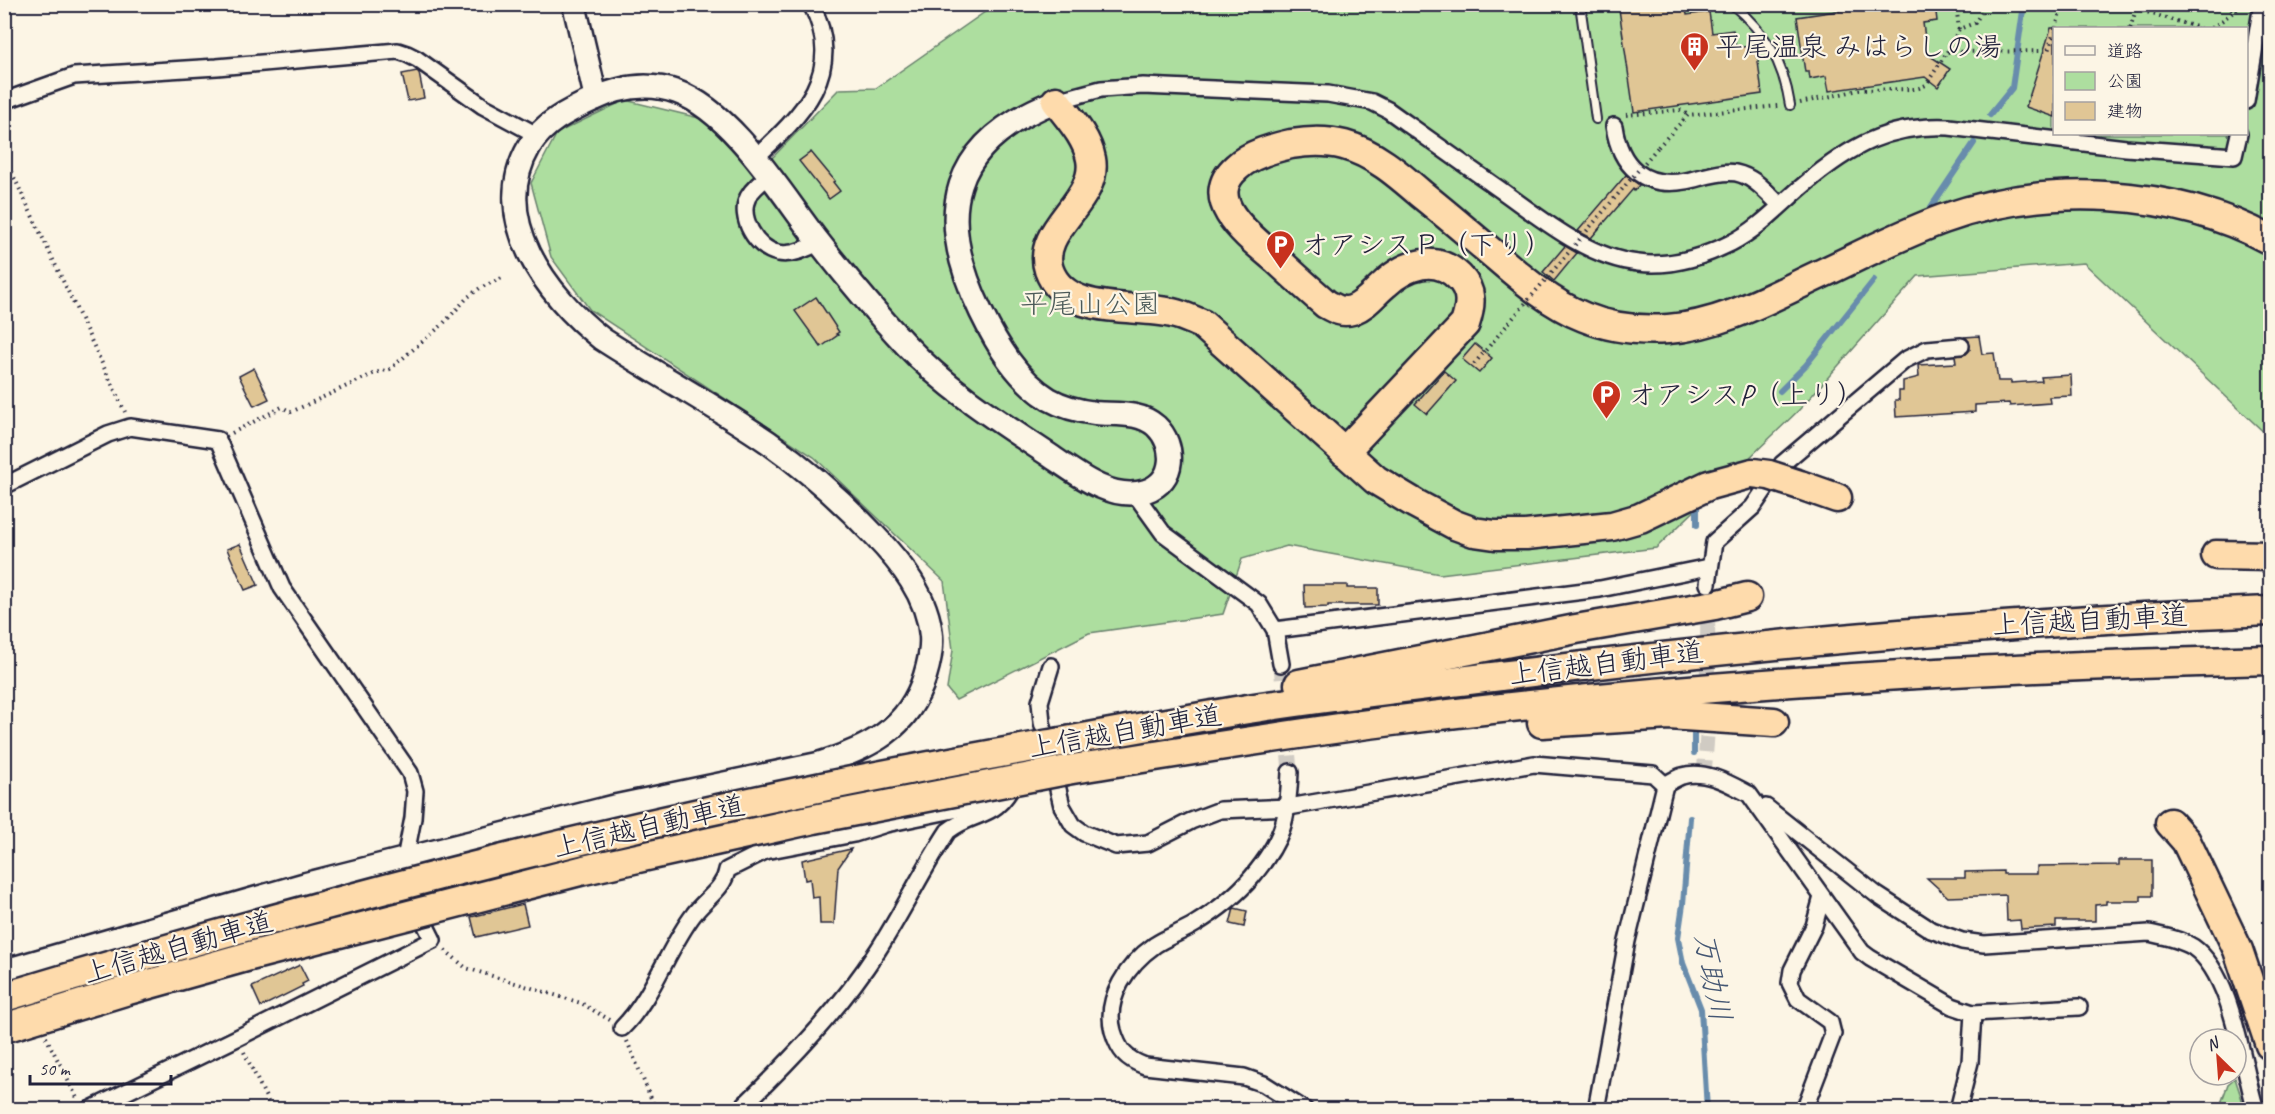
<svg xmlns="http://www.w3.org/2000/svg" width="2275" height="1114" viewBox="0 0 2275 1114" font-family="Caveat,'Klee One',sans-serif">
<rect width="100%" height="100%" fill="#fcf5e5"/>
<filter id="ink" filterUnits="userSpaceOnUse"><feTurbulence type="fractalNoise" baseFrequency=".0167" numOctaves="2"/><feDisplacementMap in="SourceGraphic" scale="12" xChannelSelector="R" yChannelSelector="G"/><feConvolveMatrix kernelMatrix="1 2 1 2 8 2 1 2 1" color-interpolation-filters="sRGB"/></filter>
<g filter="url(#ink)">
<g fill="#adde9f" stroke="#68806d" stroke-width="1.5" fill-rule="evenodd">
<path d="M995 5H2270V438L2084 263 1918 276 1799 410 1656 548 1440 574 1287 546 1242 559 1223 614 1089 633 956 700 947 689 953 650 944 581 814 457 590 310 551 257 531 183 557 133 625 100 703 119 754 173 774 156 839 89 876 88ZM2054 28H2246V134H2054Z"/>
<path d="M2235 1078 2245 1109H2219L2228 1084Z"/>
</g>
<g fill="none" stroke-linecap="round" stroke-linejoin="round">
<g stroke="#688cac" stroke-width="6">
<path d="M1990 115 2012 88 2024 4"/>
<path d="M1931 207 1974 143"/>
<path d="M1780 391 1806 365 1874 280"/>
<path d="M1697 525V507"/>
<path d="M1694 753V733"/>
<path d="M1690 818 1683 904 1678 938 1683 963 1701 1009 1707 1110"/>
</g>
</g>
<g fill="#e0c695" stroke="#22223b" stroke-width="1.5">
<path d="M1649 4H1685L1687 15 1709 12 1712 33 1733 30 1736 48 1756 45 1762 94 1634 112 1619 9Z"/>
<path d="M1883 4H1935L1937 21 1923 23 1927 54 1950 69 1938 87 1925 77 1829 91 1826 76 1810 79 1809 72H1805L1797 17Z"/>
<path d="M2051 28H2055V117L2026 107Z"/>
<path d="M417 71 419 73 424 98 408 101 402 74Z"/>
<path d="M811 152 835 181 833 182 840 191 829 199 799 161Z"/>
<path d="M1626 175 1639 185 1634 191 1633 189 1591 238 1578 231Z"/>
<path d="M1565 246 1577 253 1554 281 1543 272Z"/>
<path d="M816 297 839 332 836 334 838 335 821 347 795 311Z"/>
<path d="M1979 336 1982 354 1994 353 1998 381H2011V383L2042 381 2041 377 2071 375 2072 396 2049 397 2050 403 2010 406 2009 403 1975 405V412L1896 417 1895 400H1899V391H1903V381L1919 377 1918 365 1956 363 1955 356 1966 354 1970 350 1969 341 1965 337Z"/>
<path d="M1475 344 1492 358 1479 373 1462 359Z"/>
<path d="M254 368 269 399 254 406 239 376Z"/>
<path d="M1444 371 1456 381 1427 414 1415 404Z"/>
<path d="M240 544 258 585 245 590 227 549Z"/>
<path d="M1304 585H1347V588H1378V605H1328V607L1305 608Z"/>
<path d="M851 849 838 868 834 924H820L819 897 812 898 810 879 805 880 802 860Z"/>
<path d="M2119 860H2152V896H2141V901H2106V904L2095 905V921H2056V927L2021 929 2020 920 2007 921 2006 895 1948 897 1927 878H1965V872L2003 871V874H2037V866L2119 865Z"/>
<path d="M523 904 528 925 476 937 471 917Z"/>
<path d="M1234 908 1247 911 1244 927 1230 924Z"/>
<path d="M300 965 308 981 302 984 303 986 261 1007 252 987Z"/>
</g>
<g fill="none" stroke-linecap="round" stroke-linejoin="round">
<g stroke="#d0cbc3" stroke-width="15" stroke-dasharray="15 8" stroke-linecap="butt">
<path d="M1281 664 1290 772"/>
<path d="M1704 775 1707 736 1708 584"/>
</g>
<defs>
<g id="lane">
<path d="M1580 4 1596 119"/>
<path d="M1732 4C1766 33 1783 61 1790 105"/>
</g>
<g id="street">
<path d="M4 101 74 76 217 67 398 51 407 54 417 59 483 106 537 135"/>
<path d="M1056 101 1101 89 1143 86 1328 94 1372 102 1388 110C1423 135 1459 161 1495 186 1537 215 1586 258 1638 263 1669 267 1703 257 1731 243 1759 229 1781 204 1805 184 1850 146 1889 124 1949 127L2126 148 2234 156 2239 134"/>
<path d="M2246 101 2262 4"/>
<path d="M1614 126C1620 166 1644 189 1686 181 1701 178 1721 170 1736 173 1755 177 1766 192 1780 205"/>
<path d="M755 158C802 115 847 72 811 4"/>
<path d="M769 176C761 182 753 188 748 197 738 217 756 249 778 253 792 256 807 249 819 242"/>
<path d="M4 486 108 434 130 427 218 440 282 588 410 773 415 791 413 818 405 859 426 926 433 940 237 1038 89 1110"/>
<path d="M1135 494 1163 533 1259 604 1275 630 1281 664"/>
<path d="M1708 584 1714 542 1753 507 1782 464 1905 360 1927 349 1961 346"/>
<path d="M1275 630 1600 589 1709 567"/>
<path d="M1051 666 1040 702 1042 722 1062 806 1073 825 1084 833 1116 846 1148 843 1191 821 1220 810 1289 807 1534 764 1653 774 1665 785"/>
<path d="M1290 772C1288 820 1283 840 1252 877 1236 896 1216 911 1195 924 1182 932 1167 937 1155 945 1128 964 1104 998 1113 1031 1119 1051 1126 1059 1145 1066L1244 1077 1264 1084 1305 1110"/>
<path d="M1766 807 1877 895 1931 930 1962 941 1984 944 2149 933C2163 936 2180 939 2193 947 2233 975 2242 1065 2256 1110"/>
<path d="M622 1028C654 996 667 949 694 914 705 899 724 889 727 870L765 851 854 834 886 824 1002 800"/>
<path d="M739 1110C790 1061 840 1009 878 950 903 911 923 869 948 831 979 808 995 822 1016 779"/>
<path d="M1596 1110 1627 941 1665 785C1670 782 1676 778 1682 776 1705 769 1730 784 1749 794L1862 952 1870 958 1952 1006 1973 1013 2079 1007"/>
<path d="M1804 1110 1833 1034 1830 1022 1798 999 1790 983 1792 970 1814 926 1822 897"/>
<path d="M1958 1110 1970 1062 1973 1013"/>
</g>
<g id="secondary">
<path d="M574 4 596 98"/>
<path d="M4 971 306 884 405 859 612 807 818 764C868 749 909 729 925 676 929 663 932 649 931 636 928 596 900 562 874 535 842 501 806 469 768 442 714 405 656 374 602 339 547 296 488 218 529 147 543 123 568 111 592 100 619 87 649 82 677 92 733 112 782 195 818 241 846 277 875 312 906 345 948 390 1001 423 1052 457 1078 475 1113 502 1146 491 1176 481 1176 445 1156 426 1139 411 1116 415 1095 413 1079 411 1063 407 1049 399 1017 379 997 345 981 312 933 213 950 142 1056 101"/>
</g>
<g id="highway">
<path d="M1056 101C1069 118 1087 137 1091 159 1099 201 1035 229 1049 270 1065 316 1134 304 1172 313 1182 315 1192 320 1202 324L1376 480 1416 504 1455 525 1474 532 1495 535H1526L1612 526 1640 518 1709 485 1753 473"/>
<path d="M1344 452 1465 324C1471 306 1473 291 1459 277 1436 254 1406 264 1385 284 1374 293 1366 305 1352 310 1342 313 1335 309 1326 304 1310 290 1293 275 1277 260 1253 239 1198 201 1237 167 1251 154 1273 148 1291 144 1309 141 1326 140 1344 145 1374 153 1398 174 1421 194 1445 213 1468 233 1492 253 1520 277 1549 303 1584 317 1611 328 1640 331 1668 329 1724 325 1773 296 1823 273 1863 254 1902 234 1943 219 2047 182 2173 188 2270 240"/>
<path d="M1800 485 1837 498"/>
<path d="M2216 555 2270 556"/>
<path d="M1299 684 1576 629 1715 605 1747 597"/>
<path d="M1542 723 1669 715 1774 722"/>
<path d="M1061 742C1121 731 1181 720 1242 710 1330 696 1420 686 1509 675 1762 643 2015 621 2270 611"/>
<path d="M1067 770C1175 753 1283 735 1392 721 1683 684 1977 667 2270 660"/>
<path d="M2170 823 2186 841 2238 950 2270 1045"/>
</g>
</defs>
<use href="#lane" stroke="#22223b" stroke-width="12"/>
<use href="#street" stroke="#22223b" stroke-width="20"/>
<use href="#secondary" stroke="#22223b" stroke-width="27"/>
<use href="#highway" stroke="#22223b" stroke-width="33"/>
<g stroke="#22223b" stroke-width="4" stroke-dasharray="1.5 4.5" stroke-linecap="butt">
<path d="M1956 4 1959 29"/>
<path d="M2119 4 2200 28"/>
<path d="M2227 4 2234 11"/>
<path d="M2056 28 2062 4"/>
<path d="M2130 28 2136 10"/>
<path d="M2212 28 2244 4"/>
<path d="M1947 52 1959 29 1975 23 1986 4"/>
<path d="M1800 103 1859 90 1914 89 1919 88 1926 85 1947 52 2048 51 2054 32"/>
<path d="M1626 115 1680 110 1688 115"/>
<path d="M1658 147 1688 115 1778 106"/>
<path d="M4 156 125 412"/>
<path d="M232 433 282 407 291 412 375 373 390 369 442 325 468 297 480 288 502 278"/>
<path d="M445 950 466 968 581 1003 610 1020"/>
<path d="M46 1037 78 1100"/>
<path d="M627 1041 656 1110"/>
<path d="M244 1052 272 1110"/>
</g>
<use href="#lane" stroke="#fcf5e5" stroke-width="8"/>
<use href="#street" stroke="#fcf5e5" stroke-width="15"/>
<use href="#secondary" stroke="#fcf5e5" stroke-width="22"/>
<use href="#highway" stroke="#fedbac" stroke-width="28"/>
<defs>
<g id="highway-bridge">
<path d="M1753 473 1769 475 1800 485"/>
<path d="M4 997C269 917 537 845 808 790 892 772 977 757 1061 742"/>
<path d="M4 1028 128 990 246 957 584 870 814 819 1067 770"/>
</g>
</defs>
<use href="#highway-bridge" stroke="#22223b" stroke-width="33" stroke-linecap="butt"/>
<path stroke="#22223b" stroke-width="4" stroke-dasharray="1.5 4.5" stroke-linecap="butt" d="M1474 364 1658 147"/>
<use href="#highway-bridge" stroke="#fedbac" stroke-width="28"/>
</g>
</g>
<defs>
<symbol id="building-pin" viewBox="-11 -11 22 30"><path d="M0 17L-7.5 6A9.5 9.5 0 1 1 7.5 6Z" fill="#c8321e" stroke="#fcf5e5"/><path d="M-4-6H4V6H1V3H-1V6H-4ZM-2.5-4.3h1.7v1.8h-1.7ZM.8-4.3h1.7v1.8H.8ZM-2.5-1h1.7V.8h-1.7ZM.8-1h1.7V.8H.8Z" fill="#fff"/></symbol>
<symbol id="parking-pin" viewBox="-11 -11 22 30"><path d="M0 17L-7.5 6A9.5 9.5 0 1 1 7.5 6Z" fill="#c8321e" stroke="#fcf5e5"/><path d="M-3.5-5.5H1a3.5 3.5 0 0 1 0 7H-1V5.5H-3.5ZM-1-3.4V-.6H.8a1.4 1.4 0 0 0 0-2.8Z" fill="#fff"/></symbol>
</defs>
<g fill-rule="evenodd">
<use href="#building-pin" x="1678" y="30" width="33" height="45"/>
<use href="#parking-pin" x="1264" y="228" width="33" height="45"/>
<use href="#parking-pin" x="1590" y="378" width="33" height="45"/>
</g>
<g text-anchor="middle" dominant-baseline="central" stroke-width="4.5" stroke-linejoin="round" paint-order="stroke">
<g font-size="28" fill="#22223b" stroke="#fcf5e5" text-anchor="start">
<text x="1715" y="46">平尾温泉 みはらしの湯</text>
<text x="1301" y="244">オアシスＰ（下り）</text>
<text x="1628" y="394">オアシスP（上り）</text>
</g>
<g font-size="28" fill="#4c5a59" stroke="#fcf5e5">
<text x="1090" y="303">平尾山公園</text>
</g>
<g font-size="28" fill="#22223b" stroke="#fcf5e5">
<text transform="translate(2090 620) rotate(-3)">上信越自動車道</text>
<text transform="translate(1606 663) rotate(-7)">上信越自動車道</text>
<text transform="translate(1125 731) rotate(-10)">上信越自動車道</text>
<text transform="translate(649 826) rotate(-13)">上信越自動車道</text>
<text transform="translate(178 947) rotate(-16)">上信越自動車道</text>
</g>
<g font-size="30" font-style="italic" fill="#455773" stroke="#fcf5e5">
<text transform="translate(1713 977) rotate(79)">万助川</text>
</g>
</g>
<rect width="2275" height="1114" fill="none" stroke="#fcf5e5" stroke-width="24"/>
<rect x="12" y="12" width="2251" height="1090" fill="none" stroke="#22223b" stroke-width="2" filter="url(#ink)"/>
<rect x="2053" y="27" width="195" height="108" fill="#fcf5e5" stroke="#a5a1a1" stroke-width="1.5"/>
<rect x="2065" y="46" width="30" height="9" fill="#fcf5e5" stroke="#a5a1a1" stroke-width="1.5"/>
<text x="2107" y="57" font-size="18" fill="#22223b">道路</text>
<rect x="2065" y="72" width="30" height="18" fill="#adde9f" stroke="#a5a1a1" stroke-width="1.5"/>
<text x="2107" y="87" font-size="18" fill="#22223b">公園</text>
<rect x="2065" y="102" width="30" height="18" fill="#e0c695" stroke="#a5a1a1" stroke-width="1.5"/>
<text x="2107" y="117" font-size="18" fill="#22223b">建物</text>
<g transform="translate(2218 1057) rotate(335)"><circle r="28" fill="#fcf5e5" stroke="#a5a1a1" stroke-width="1.5"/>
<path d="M0-4.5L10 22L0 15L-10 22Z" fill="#c8321e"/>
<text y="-9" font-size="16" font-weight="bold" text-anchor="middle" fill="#22223b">N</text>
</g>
<path d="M30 1075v9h141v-9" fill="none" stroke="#22223b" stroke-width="3"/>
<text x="39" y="1075" font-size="18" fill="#22223b" stroke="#fcf5e5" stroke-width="4.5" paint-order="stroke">50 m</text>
</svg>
